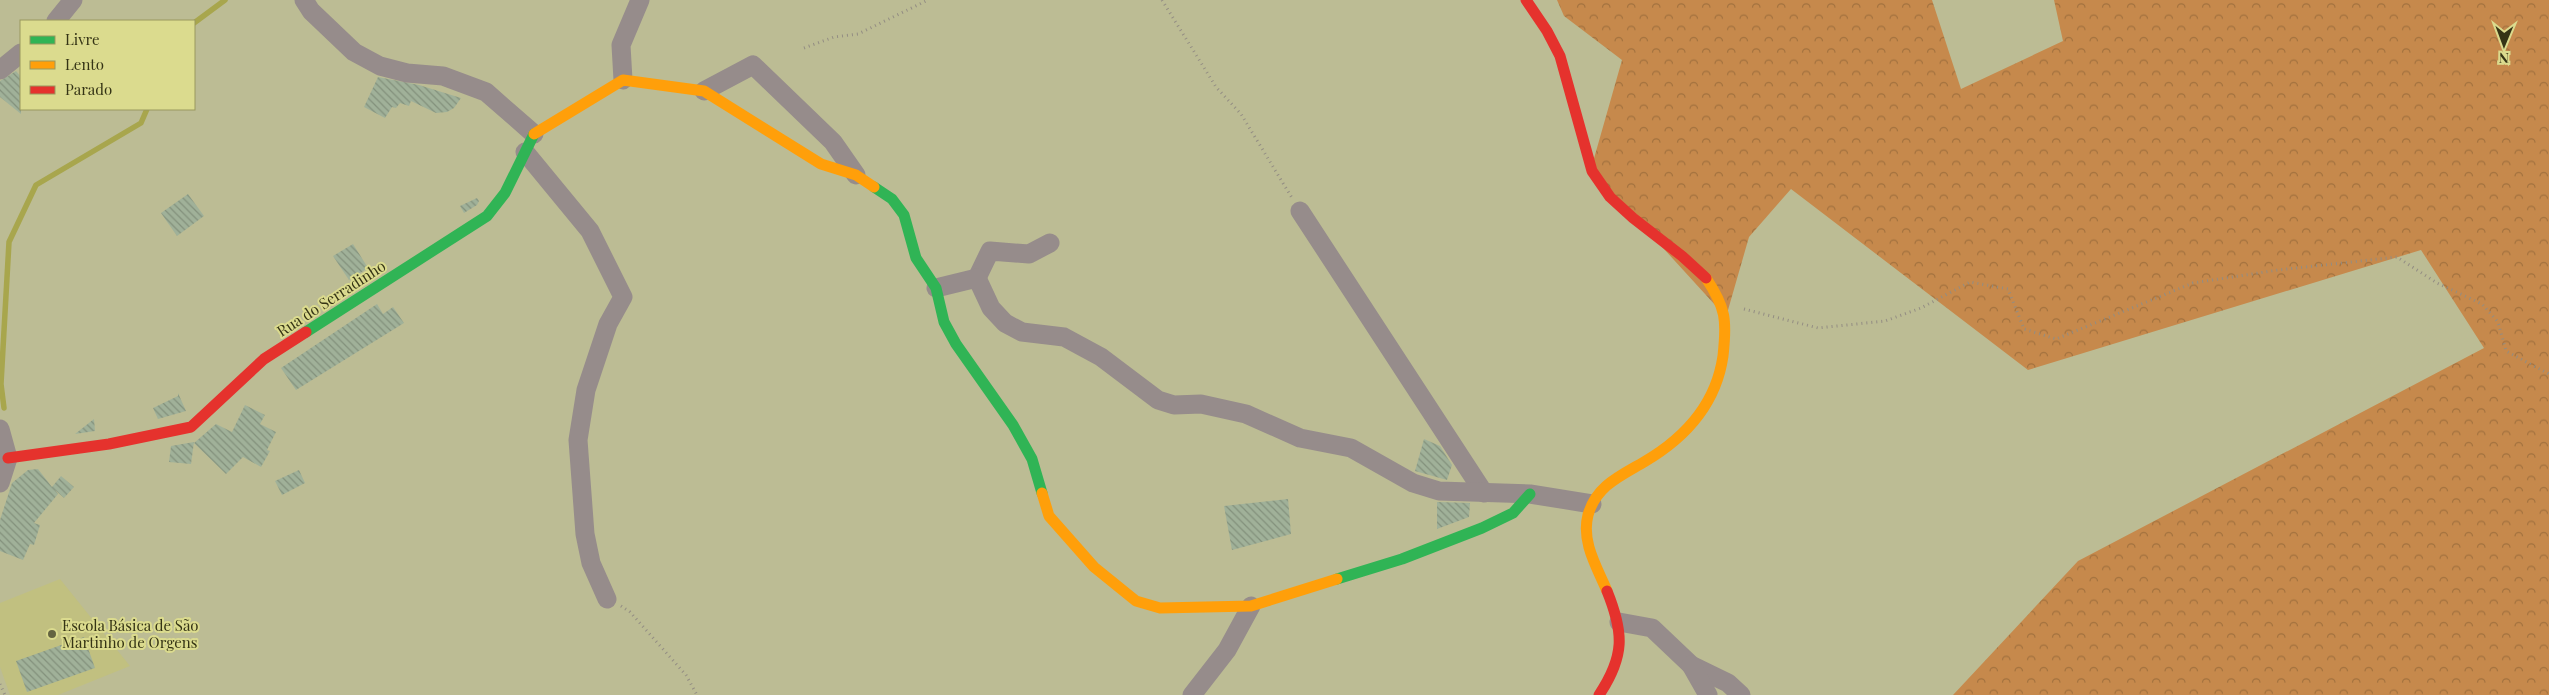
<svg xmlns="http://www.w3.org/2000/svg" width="2549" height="695" viewBox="0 0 2549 695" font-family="'Playfair Display',serif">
<defs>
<pattern id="forest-crowns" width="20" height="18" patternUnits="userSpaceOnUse" patternTransform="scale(1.25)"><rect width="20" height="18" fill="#c6894c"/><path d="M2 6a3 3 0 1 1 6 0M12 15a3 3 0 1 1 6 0" fill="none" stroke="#a2713e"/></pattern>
<pattern id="building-back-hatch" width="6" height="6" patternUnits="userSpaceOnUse" patternTransform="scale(1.25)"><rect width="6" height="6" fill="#a0b199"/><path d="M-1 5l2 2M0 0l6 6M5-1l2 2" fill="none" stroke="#83917c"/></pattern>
</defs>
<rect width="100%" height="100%" fill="#bcbc94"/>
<path fill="#c1c080" d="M60 579 130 666 58 695H10L0 667V603Z"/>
<path fill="url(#forest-crowns)" d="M1557 0H1932L1961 89 2063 41 2054 0H2549V695H1953L2078 561 2484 348 2421 250 2028 370 1791 189 1749 237 1726 317 1591 169 1622 60 1564 16Z"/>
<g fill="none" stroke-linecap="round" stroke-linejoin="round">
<g stroke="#a8a64d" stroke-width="5.5">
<path d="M194 23 225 0"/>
<path d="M4 408 1 384 9 242 36 185 141 123 147 109"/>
</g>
</g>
<g fill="url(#building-back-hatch)">
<path d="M16 71 21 77V114L0 97V81Z"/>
<path d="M378 77 419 85 461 98 454 108 447 112 436 113 411 101 409 106 400 103 396 108 392 107 385 118 364 107Z"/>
<path d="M188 194 204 216 177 236 161 213Z"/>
<path d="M477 198 479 201 477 205 464 213 460 206Z"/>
<path d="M353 244 368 268 349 280 333 256Z"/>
<path d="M377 304 383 314 393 307 404 323 296 390 281 368Z"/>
<path d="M178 393 186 411 158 419 153 408 178 396Z"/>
<path d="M245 405 265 415 260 424 276 432 267 450 270 451 261 467 243 457 226 474 194 443 216 424 232 432Z"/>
<path d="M94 419 95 431 75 434Z"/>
<path d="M1424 439 1440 446 1452 465 1447 480 1415 471Z"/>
<path d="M194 442 191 464 169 462 171 446Z"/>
<path d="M38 469 52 487 61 476 74 487 64 498 55 490 58 494 34 523 40 525 34 545 30 544 23 560 0 551V520L12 483 28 470Z"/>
<path d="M299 470 305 483 282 495 275 481Z"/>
<path d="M1288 499 1291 534 1232 550 1224 506Z"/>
<path d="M1437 502 1470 503 1469 517 1437 529Z"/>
<path d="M84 637 95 668 27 692 16 661Z"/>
</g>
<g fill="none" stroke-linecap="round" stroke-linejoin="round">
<g stroke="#938d83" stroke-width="3" stroke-dasharray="1 4" stroke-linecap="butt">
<path d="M1162 0 1216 87 1241 114 1292 198"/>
<path d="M804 48 834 37 858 34 928 0"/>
<path d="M1744 309 1818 328 1885 321 1921 308 1970 282 2008 289 2024 329 2056 339 2193 283 2278 270 2397 257 2437 283 2482 304 2498 322 2506 351 2549 374"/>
<path d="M621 606 630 612 686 675 697 695"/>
<path d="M0 684 5 695"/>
</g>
<g stroke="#968c8b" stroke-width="19">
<path d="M304 0 311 11 354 52 380 66 407 73 443 76 486 92 534 134"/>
<path d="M56 21 73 0"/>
<path d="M0 70 21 53"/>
<path d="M623 80 621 45 640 0"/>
<path d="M704 91 753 65 833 142 856 175"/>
<path d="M525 152 590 231 623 297 608 324 586 390 578 440 585 534 591 563 607 599"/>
<path d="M1300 211 1484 493"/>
<path d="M977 278 990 251 1029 254 1050 243"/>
<path d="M936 288 977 278 991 308 1005 323 1022 332 1064 337 1101 357 1158 400 1174 405 1201 404 1246 414 1300 438 1351 448 1413 483 1439 491 1530 494 1592 504"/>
<path d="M0 429 8 458 0 483"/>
<path d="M1619 622 1652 628 1691 665 1728 683 1741 695"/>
<path d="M1691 665 1708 695"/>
<path d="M1192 695 1227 650 1251 606"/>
</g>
<g stroke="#30b455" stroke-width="11">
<path d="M874 187 892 199 904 215 916 258 936 288 944 322 956 344 1013 425 1032 459 1042 493"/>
<path d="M306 332 487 216 505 193 534 134"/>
<path d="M1337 579 1402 559 1482 528 1513 513 1530 494"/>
</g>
<g stroke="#ff9f0a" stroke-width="11">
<path d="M534 134 623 80 704 91 821 164 856 175 874 187"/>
<path d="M1042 493 1049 516 1094 567 1136 601 1160 608 1251 606 1337 579"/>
<path d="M1607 591C1597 567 1581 542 1588 515 1596 486 1620 476 1644 462 1685 438 1716 405 1723 356 1727 320 1726 308 1706 278"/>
</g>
<g stroke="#e5322d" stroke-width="11">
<path d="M1526 0 1547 31 1560 56 1592 171 1610 197 1633 218 1682 256 1706 278"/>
<path d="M8 458 109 444 191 427 264 359 306 332"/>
<path d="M1599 695C1625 656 1624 633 1607 591"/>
</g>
</g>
<circle fill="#646441" stroke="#dbdb8e" stroke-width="2" cx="52" cy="634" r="5"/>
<g text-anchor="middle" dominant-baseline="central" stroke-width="4" stroke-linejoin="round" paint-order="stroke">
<g font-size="15" fill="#353415" stroke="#dbdb8e">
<text transform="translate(331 298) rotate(-33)">Rua do Serradinho</text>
</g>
<g font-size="15" fill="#353415" stroke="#dbdb8e" text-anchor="start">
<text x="62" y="625">Escola Básica de São<tspan x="62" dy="17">Martinho de Orgens</tspan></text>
</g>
</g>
<rect x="20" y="20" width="175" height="90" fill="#dbdb8e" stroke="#99985e"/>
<rect x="30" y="36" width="25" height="8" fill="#30b455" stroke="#99985e"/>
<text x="65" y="45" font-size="15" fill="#353415">Livre</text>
<rect x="30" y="61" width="25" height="8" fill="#ff9f0a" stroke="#99985e"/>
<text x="65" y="70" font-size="15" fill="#353415">Lento</text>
<rect x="30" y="86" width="25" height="8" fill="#e5322d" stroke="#99985e"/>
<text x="65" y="95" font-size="15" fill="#353415">Parado</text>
<g transform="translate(2504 45) rotate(181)" stroke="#dbdb8e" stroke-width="4" paint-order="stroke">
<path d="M0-4L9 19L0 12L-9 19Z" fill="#353415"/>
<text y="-8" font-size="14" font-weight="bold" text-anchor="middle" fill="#353415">N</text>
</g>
</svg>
